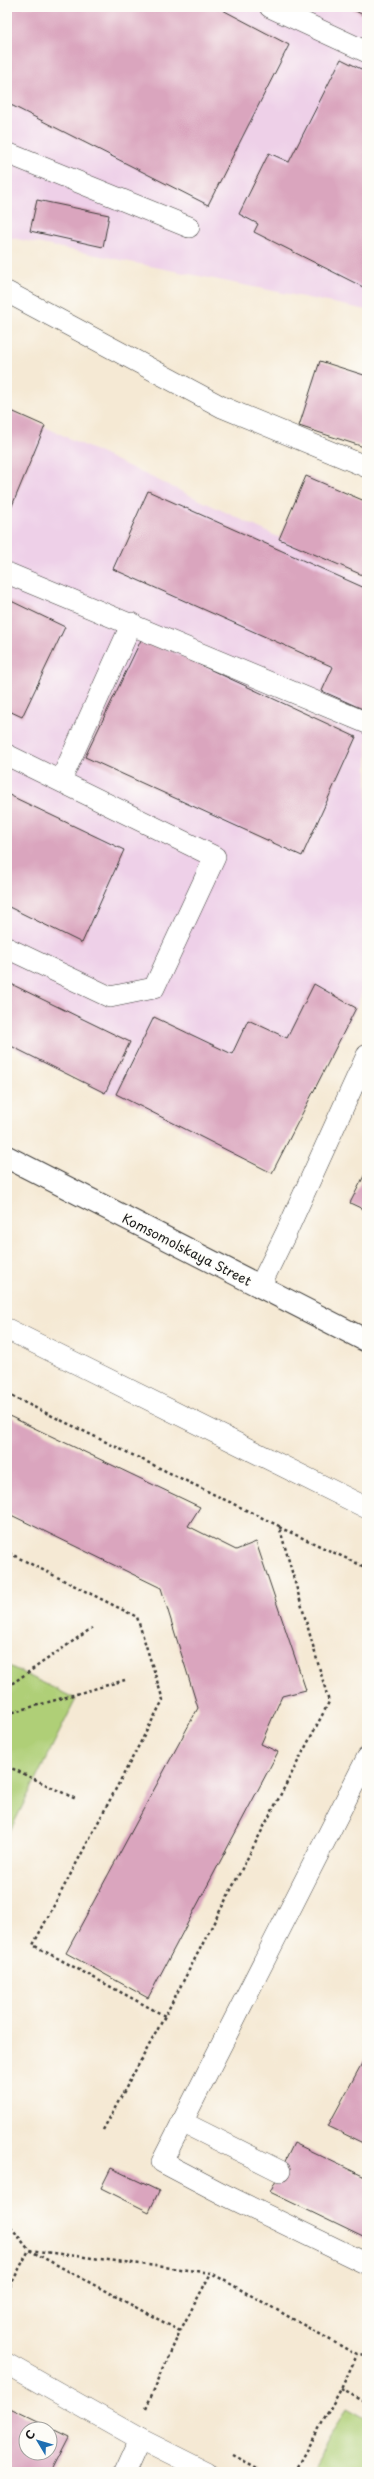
<svg xmlns="http://www.w3.org/2000/svg" width="374" height="2479" viewBox="0 0 374 2479" font-family="'Playpen Sans',sans-serif">
<rect width="100%" height="100%" fill="#fdfcf7"/>
<filter id="ink" filterUnits="userSpaceOnUse"><feTurbulence type="fractalNoise" baseFrequency=".025" numOctaves="2"/><feDisplacementMap in="SourceGraphic" scale="8" xChannelSelector="R" yChannelSelector="G"/><feConvolveMatrix kernelMatrix="1 2 1 2 8 2 1 2 1" color-interpolation-filters="sRGB"/></filter>
<filter id="wash" filterUnits="userSpaceOnUse"><feTurbulence type="fractalNoise" baseFrequency=".012" numOctaves="4" result="noise"/><feDisplacementMap in="SourceGraphic" scale="16" xChannelSelector="R" yChannelSelector="G"/><feGaussianBlur stdDeviation="0.9" result="paint"/><feColorMatrix in="noise" values="0 0 0 0 0 0 0 0 0 0 0 0 0 0 0 0 0 1.4 0 .05"/><feComposite in="paint" operator="in"/></filter>
<g filter="url(#wash)">
<rect width="100%" height="100%" fill="#f5e9d4"/>
<g fill="#eed0e8">
<path d="M7 7H367V310L7 237Z"/>
<path d="M7 409 367 579V979L356 1008 272 1173 116 1094 105 1093 7 1044Z"/>
</g>
<g fill="#afcf77" stroke="#66764a">
<path d="M7 1665 76 1699 7 1837Z"/>
<path d="M347 2408 367 2419V2472H311Z"/>
</g>
<g id="blocks">
<g fill="#daa5be" fill-rule="evenodd">
<path d="M7 7H217L289 45 208 205 7 103Z"/>
<path d="M348 7H367V17Z"/>
<path d="M341 59 367 72V289L254 232 258 224 239 214 269 153 289 162Z"/>
<path d="M37 200 109 215 103 247 30 231Z"/>
<path d="M320 361 367 376V448L299 426Z"/>
<path d="M7 409 45 426 7 518Z"/>
<path d="M306 476 367 502V577L279 539Z"/>
<path d="M148 491 367 589V711L322 691 333 667 113 569Z"/>
<path d="M7 599 65 627 22 717 7 710Z"/>
<path d="M142 638 356 737 302 856 85 757Z"/>
<path d="M7 794 124 850 82 943 7 906Z"/>
<path d="M7 982 130 1042 105 1093 7 1044Z"/>
<path d="M314 984 356 1008 272 1173 116 1094 154 1017 232 1054 248 1020 287 1038Z"/>
<path d="M367 1170V1211L350 1203Z"/>
<path d="M7 1415 200 1507 188 1526 236 1550 256 1542 306 1690 282 1696 261 1744 278 1752 148 1998 66 1953 198 1708 161 1588 7 1513Z"/>
<path d="M367 2054V2145L328 2126Z"/>
<path d="M294 2143 367 2178V2239L270 2192Z"/>
<path d="M111 2168 159 2191 149 2212 101 2188Z"/>
<path d="M7 2407 69 2437 51 2472H7ZM26 2429H50V2453H26Z"/>
</g>
</g>
</g>
<g filter="url(#ink)">
<use href="#blocks" fill-opacity="0" stroke="#3d3b38" stroke-width="1"/>
<g fill="none" stroke-linecap="round" stroke-linejoin="round">
<defs>
<g id="service">
<path d="M270 7 367 52"/>
<path d="M7 153 189 227"/>
<path d="M7 292 222 407 367 467"/>
<path d="M7 573 367 723"/>
<path d="M7 755 215 857 154 988 110 997 7 948"/>
<path d="M61 780 132 623"/>
<path d="M260 1286 286 1233 367 1055"/>
<path d="M7 1329 367 1508"/>
<path d="M367 1758 162 2162 221 2193 367 2264"/>
<path d="M182 2122 280 2171"/>
<path d="M7 2364 140 2439 206 2472"/>
<path d="M125 2472 140 2439"/>
</g>
<path id="secondary" d="M7 1157 367 1341"/>
</defs>
<use href="#service" stroke="#3d3b38" stroke-width="22"/>
<use href="#secondary" stroke="#3d3b38" stroke-width="24"/>
<g stroke="#3d3b38" stroke-width="2.5" stroke-dasharray="3 3" stroke-linecap="butt">
<path d="M7 1394 279 1526 329 1702 165 2016 33 1945 163 1700 137 1617 7 1552"/>
<path d="M279 1527 367 1568"/>
<path d="M7 1687 92 1628"/>
<path d="M7 1714 125 1680"/>
<path d="M7 1766 76 1799"/>
<path d="M103 2130 165 2016"/>
<path d="M7 2222 29 2250 211 2273 357 2355 367 2356"/>
<path d="M7 2292 29 2250 180 2331"/>
<path d="M341 2389 367 2403"/>
<path d="M146 2408 180 2331 211 2273"/>
<path d="M233 2456 263 2472"/>
<path d="M295 2472 341 2389 357 2355"/>
</g>
<use href="#service" stroke="#fff" stroke-width="21"/>
<use href="#secondary" stroke="#fff" stroke-width="22"/>
</g>
</g>
<g text-anchor="middle" dominant-baseline="central" stroke-width="3" stroke-linejoin="round" paint-order="stroke">
<g font-size="13" fill="#1c1c1c" stroke="#fdfcf7">
<text transform="translate(187 1249) rotate(27)">Komsomolskaya Street</text>
</g>
</g>
<rect width="374" height="2479" fill="none" stroke="#fdfcf7" stroke-width="24"/>
<g transform="translate(38 2441) rotate(308)"><circle r="19" fill="#fdfcf7" stroke="#a3a29f"/>
<path d="M0-3L7 15L0 10L-7 15Z" fill="#1f6fb2"/>
<text y="-6" font-size="11" font-weight="bold" text-anchor="middle" fill="#1c1c1c">С</text>
</g>
</svg>
